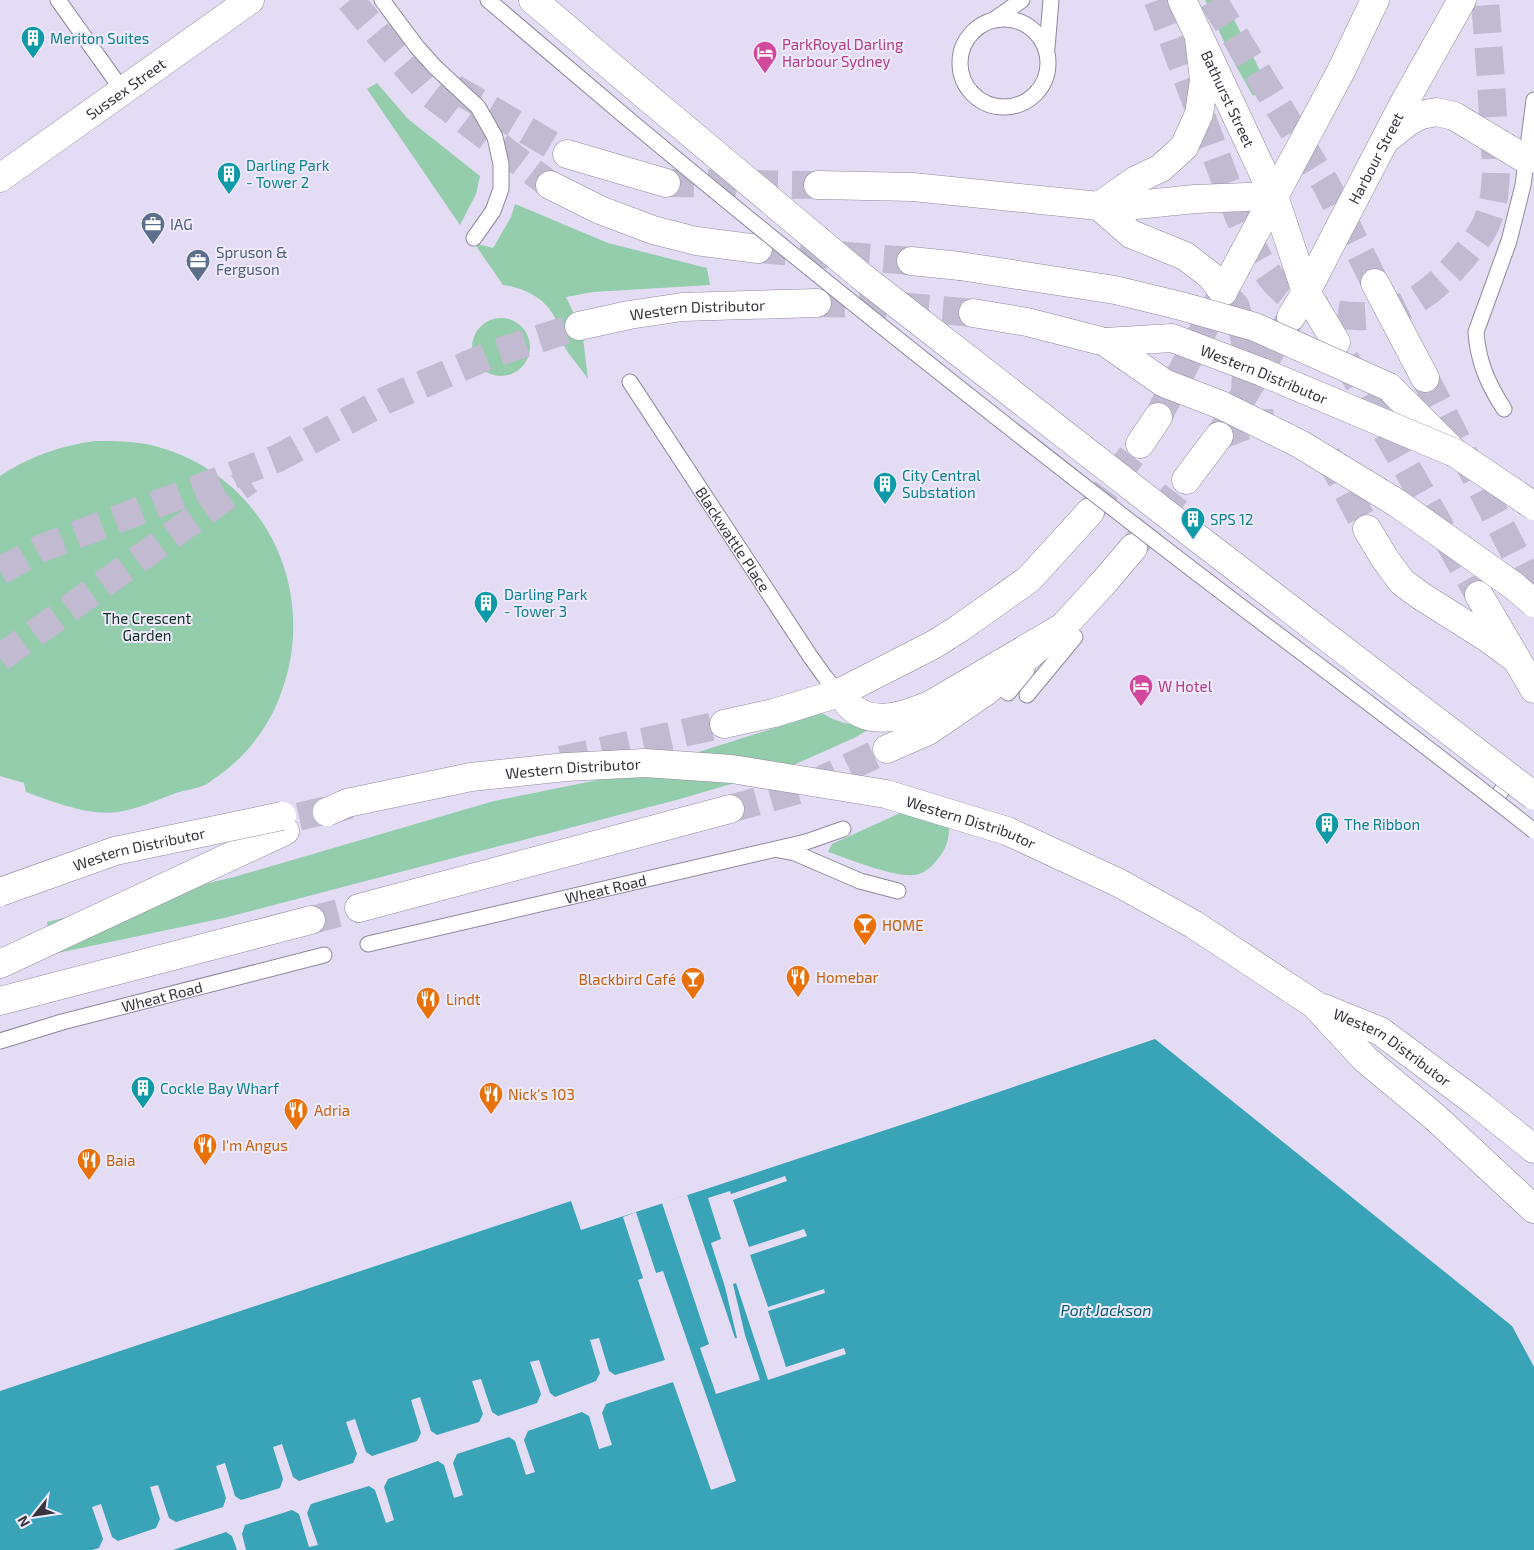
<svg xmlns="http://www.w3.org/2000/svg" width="1534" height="1550" viewBox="0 0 1534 1550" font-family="'Exo 2',sans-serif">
<rect width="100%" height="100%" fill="#e4dcf5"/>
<g fill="#93cdac">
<path d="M1205 0H1224L1268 86 1253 96 1231 57Z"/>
<path d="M377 83 408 119 480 176 476 194 460 225 367 89Z"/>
<path d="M515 204 608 243 707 268 710 285 593 292 566 297 575 316 583 338 588 379C580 367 566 352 561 340 558 334 559 326 556 320 547 299 525 288 503 285L474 243 493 248 511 217Z"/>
<circle cx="501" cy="347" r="29"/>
<path d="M95 441C114 441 132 441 151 445 269 474 325 600 275 708 262 736 242 759 217 777 213 779 209 783 205 785 196 789 185 790 176 793 157 800 138 809 118 812 88 816 54 802 26 792L24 783 0 776V476C30 456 60 446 95 441Z"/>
<path d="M822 713C839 724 853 725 873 727L854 738 789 767 680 799 224 918 53 954 47 922 234 877 494 801 632 773Z"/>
<path d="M931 799 949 818C950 836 948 848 936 861 931 868 923 874 914 875 891 877 850 859 828 852L832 844Z"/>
</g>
<path fill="#39a3b7" d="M1155 1039 1512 1326 1534 1367V1550H0V1391L571 1201 581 1230 913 1121Z"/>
<g fill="#e4dcf5">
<path d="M785 1176 787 1181 733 1200 749 1247 804 1229 807 1236 750 1255 768 1307 824 1289 825 1293 768 1311 786 1367 844 1348 846 1354 768 1380 736 1283 733 1284 745 1335 760 1380 716 1394 700 1348 709 1344 662 1203 687 1195 735 1338H737L725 1287 711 1243 721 1239 708 1198 730 1191 731 1194Z"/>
<path d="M636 1212 656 1273 663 1271 736 1481 711 1490 673 1382 606 1404 602 1413 612 1445 599 1449 589 1416 582 1412 528 1431 524 1440 535 1472 526 1475 515 1441 509 1437 457 1454 453 1463 463 1495 454 1498 444 1465 438 1461 388 1479 384 1487 394 1520 386 1523 375 1490 369 1486 311 1504 307 1513 318 1545 309 1547 299 1514 292 1510 245 1525 242 1534 246 1550H237L232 1536 226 1532 173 1550H92L99 1548 103 1539 92 1507 101 1504 112 1537 118 1541 156 1528 160 1519 150 1487 158 1485 169 1518 176 1522 223 1507 226 1498 216 1466 225 1463 235 1496 241 1500 280 1488 283 1479 273 1447 282 1444 293 1477 299 1481 353 1463 357 1454 346 1422 355 1419 366 1452 372 1456 417 1441 421 1433 411 1400 420 1397 431 1431 437 1435 479 1422 483 1414 472 1381 481 1379 492 1412 498 1416 537 1403 541 1394 530 1362 539 1360 550 1393 555 1397 596 1381 600 1373 590 1340 599 1338 609 1371 615 1375 665 1360 638 1280 643 1278 623 1217Z"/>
</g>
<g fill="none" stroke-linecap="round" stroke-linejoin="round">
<g stroke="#c1bad0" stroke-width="28" stroke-dasharray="28 14" stroke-linecap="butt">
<path d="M1158 417 1222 294"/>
<path d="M1219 436 1291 318"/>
<path d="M1090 512 1140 444"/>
<path d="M1133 548 1186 480"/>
</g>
<g stroke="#c1bad0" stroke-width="28" stroke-dasharray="28 14" stroke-linecap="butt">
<path d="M350 0 428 92 550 185"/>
<path d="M1158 0 1239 217C1251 243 1262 273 1284 291 1298 303 1318 310 1336 314 1391 324 1429 298 1463 257 1473 245 1483 233 1488 219 1500 190 1495 148 1493 117 1491 78 1488 39 1485 0"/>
<path d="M1213 0 1327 186 1375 283"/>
<path d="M454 88 567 154"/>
<path d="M666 183 818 185"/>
<path d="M758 249 911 261"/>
<path d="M1223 292 1236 307 1247 348 1245 394"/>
<path d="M817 303 878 304 973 313"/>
<path d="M1345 359 1479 595"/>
<path d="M1425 378 1534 591"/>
<path d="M1219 436 1250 424 1274 423"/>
<path d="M1327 456 1334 466 1367 529"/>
<path d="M0 571 42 548 278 458 386 400 495 353 579 326"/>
<path d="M0 658 249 480"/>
<path d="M561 760 724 724"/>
<path d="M730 809 802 789 887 749"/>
<path d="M258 826 350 805"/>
<path d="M311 920 359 908"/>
</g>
<defs>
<g id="service">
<path d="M58 0 123 91"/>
<path d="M382 0 417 47 435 67 478 107 495 137 501 164V189L493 211 474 238"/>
<path d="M488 0 627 118"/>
<circle cx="1004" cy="63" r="44"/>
<path d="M995 19 1022 0"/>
<path d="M1047 48 1051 0"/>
<path id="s1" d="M630 382 810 656 825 677 839 693"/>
<path d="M1504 409C1488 384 1478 362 1476 332L1509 241 1523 185 1534 100"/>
<path d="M1008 693 1027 670"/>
<path d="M1027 695 1075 637 1063 627 1059 631"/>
<path d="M1495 800 1511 777"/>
<path d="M779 850 795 853 860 881 898 891"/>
<path id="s2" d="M368 944 806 842 843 829"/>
<path id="s3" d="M0 1041 62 1022 324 955"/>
</g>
<g id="minor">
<path id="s4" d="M0 178 250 0"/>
</g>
<g id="secondary">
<path id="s5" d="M1182 0 1274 196"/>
<path d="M1389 137 1408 122 1421 115 1437 112 1454 116 1527 160"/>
<path d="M1223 292 1341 71 1375 0"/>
<path id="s6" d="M1291 317 1306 292 1404 103 1462 0"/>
<path d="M1140 444 1158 417"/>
<path d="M1186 480 1219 436"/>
<path d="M1090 512 1029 579 960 628 933 645 839 693C844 698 849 706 855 710 878 726 908 714 930 705L1063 627 1105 581 1133 548"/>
</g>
<g id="motorway">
<path d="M533 0 646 96"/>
<path d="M567 154 666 183"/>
<path d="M550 185 600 210 653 230 696 241 758 249"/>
<path d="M818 185 913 187 1099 206H1126L1195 199 1274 196 1306 292 1336 342"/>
<path d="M1099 206 1136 180 1161 168 1184 147 1199 114 1204 80 1199 38"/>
<path d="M1099 206 1131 234 1185 256 1211 276 1223 292"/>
<path d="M911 261 960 266"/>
<path d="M1375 283 1425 378"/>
<path d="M973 313 1027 322 1105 342"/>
<path id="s7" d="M579 326 629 315 682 307 817 303"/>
<path d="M1389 387 1455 453"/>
<path d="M1367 529 1385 559 1402 582 1421 596 1489 639 1516 659"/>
<path d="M1479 595 1534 689"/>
<path d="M724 724 774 713 839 693"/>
<path d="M887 749 928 731 985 692 1063 627"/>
<path d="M359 908 730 809"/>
<path d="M0 964 285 831"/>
<path d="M0 1001 311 920"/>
<path d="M1314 1004 1365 1059 1436 1118 1534 1209"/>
<path id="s8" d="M1323 1008 1380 1031 1478 1104 1534 1149"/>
</g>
</defs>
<use href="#service" stroke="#8f889e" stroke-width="17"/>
<use href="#minor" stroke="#8f889e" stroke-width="29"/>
<use href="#secondary" stroke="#8f889e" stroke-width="29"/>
<use href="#motorway" stroke="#8f889e" stroke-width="29"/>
<use href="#service" stroke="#fff" stroke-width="15"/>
<use href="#minor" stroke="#fff" stroke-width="28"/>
<use href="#secondary" stroke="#fff" stroke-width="28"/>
<use href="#motorway" stroke="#fff" stroke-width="28"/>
<defs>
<path id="service-bridge" d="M627 118C811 272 999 421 1189 567 1304 655 1421 741 1534 831"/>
<g id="motorway-bridge">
<path d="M646 96 861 276 1191 533 1534 796"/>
<path d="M960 266 1115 290 1181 306 1255 327 1389 387"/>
<path d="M1105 342 1164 383 1221 405 1300 444 1397 503 1514 586 1534 603"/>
<path id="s9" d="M1105 342 1172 338 1262 372 1455 453 1534 506"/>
<path id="s10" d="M327 812 347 803 471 777 566 767 645 763 732 769 886 794 1007 831 1119 883 1193 924 1314 1004"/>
<path id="s11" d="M0 892 115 851 282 816"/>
</g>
</defs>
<use href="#service-bridge" stroke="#8f889e" stroke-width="17" stroke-linecap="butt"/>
<use href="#motorway-bridge" stroke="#8f889e" stroke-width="29" stroke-linecap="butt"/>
<use href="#service-bridge" stroke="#fff" stroke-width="15"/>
<use href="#motorway-bridge" stroke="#fff" stroke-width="28"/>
</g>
<defs>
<symbol id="building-pin" viewBox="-11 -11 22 30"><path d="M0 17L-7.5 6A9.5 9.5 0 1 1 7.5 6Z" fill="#0f9aa8" stroke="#f0eafe"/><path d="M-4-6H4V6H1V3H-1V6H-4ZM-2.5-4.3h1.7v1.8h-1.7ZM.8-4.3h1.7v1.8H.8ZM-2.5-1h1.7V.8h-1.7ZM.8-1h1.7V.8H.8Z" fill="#fff"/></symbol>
<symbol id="hotel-pin" viewBox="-11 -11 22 30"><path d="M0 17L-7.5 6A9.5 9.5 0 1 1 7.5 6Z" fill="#d1479c" stroke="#f0eafe"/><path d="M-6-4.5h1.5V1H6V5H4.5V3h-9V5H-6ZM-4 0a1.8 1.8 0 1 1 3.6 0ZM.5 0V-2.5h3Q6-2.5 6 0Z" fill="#fff"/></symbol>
<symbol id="office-pin" viewBox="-11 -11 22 30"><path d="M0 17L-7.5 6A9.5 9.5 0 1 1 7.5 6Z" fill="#5c6f8a" stroke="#f0eafe"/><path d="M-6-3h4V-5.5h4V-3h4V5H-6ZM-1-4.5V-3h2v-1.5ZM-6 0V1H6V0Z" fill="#fff"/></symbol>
<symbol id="bar-pin" viewBox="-11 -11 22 30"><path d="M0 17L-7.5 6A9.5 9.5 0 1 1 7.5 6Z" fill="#e8710a" stroke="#f0eafe"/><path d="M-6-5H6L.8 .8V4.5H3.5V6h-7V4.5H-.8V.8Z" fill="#fff"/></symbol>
<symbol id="restaurant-pin" viewBox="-11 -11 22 30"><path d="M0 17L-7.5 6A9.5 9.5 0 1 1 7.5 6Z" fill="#e8710a" stroke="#f0eafe"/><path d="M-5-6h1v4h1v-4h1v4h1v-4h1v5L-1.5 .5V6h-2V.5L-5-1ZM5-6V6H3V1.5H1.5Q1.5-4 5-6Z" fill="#fff"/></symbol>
</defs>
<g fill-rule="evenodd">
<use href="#building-pin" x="19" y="24" width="28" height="38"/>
<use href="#hotel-pin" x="751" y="39" width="28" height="38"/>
<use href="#building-pin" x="215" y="160" width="28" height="38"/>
<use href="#office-pin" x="139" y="210" width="28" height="38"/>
<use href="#office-pin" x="184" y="247" width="28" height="38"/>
<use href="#building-pin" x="871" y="470" width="28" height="38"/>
<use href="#building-pin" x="1179" y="505" width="28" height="38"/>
<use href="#building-pin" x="472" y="589" width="28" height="38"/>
<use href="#hotel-pin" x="1127" y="672" width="28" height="38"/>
<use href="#building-pin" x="1313" y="810" width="28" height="38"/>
<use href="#bar-pin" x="851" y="911" width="28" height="38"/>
<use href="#restaurant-pin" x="784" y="963" width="28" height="38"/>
<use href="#bar-pin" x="679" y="965" width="28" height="38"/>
<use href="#restaurant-pin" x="414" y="985" width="28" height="38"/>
<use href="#building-pin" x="129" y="1074" width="28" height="38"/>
<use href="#restaurant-pin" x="477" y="1080" width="28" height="38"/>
<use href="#restaurant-pin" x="282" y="1096" width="28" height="38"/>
<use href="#restaurant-pin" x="191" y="1131" width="28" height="38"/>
<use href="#restaurant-pin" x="75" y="1146" width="28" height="38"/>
</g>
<g text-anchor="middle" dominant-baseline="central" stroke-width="4" stroke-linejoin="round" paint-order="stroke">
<g font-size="15" fill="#0d838f" stroke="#f0eafe" text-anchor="start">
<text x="50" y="38">Meriton Suites</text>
<text x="246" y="165">Darling Park<tspan x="246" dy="17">- Tower 2</tspan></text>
<text x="902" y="475">City Central<tspan x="902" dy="17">Substation</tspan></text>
<text x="1210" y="519">SPS 12</text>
<text x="504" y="594">Darling Park<tspan x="504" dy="17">- Tower 3</tspan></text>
<text x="1344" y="824">The Ribbon</text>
<text x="160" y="1088">Cockle Bay Wharf</text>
</g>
<g font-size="15" fill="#b23c85" stroke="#f0eafe" text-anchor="start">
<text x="782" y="44">ParkRoyal Darling<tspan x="782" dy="17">Harbour Sydney</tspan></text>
<text x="1158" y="686">W Hotel</text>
</g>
<g font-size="15" fill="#37343d" stroke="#f0eafe">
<text stroke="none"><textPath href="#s4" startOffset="154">Sussex Street</textPath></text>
<text stroke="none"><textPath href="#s5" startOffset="109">Bathurst Street</textPath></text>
<text stroke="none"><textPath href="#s6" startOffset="180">Harbour Street</textPath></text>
<text stroke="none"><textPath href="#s7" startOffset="120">Western Distributor</textPath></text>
<text stroke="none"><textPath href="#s9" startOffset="166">Western Distributor</textPath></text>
<text stroke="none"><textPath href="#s1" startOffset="188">Blackwattle Place</textPath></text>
<text stroke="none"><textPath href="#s10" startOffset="251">Western Distributor</textPath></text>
<text stroke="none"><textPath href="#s10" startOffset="656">Western Distributor</textPath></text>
<text stroke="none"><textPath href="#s11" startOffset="146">Western Distributor</textPath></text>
<text stroke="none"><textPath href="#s2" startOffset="244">Wheat Road</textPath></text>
<text stroke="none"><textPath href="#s3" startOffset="168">Wheat Road</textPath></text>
<text stroke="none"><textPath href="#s8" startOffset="80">Western Distributor</textPath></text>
</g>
<g font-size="15" fill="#4e5e75" stroke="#f0eafe" text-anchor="start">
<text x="170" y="224">IAG</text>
<text x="216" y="252">Spruson &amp;<tspan x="216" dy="17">Ferguson</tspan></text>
</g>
<g font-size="15" fill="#0f3220" stroke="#f0eafe">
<text x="147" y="618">The Crescent<tspan x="147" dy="17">Garden</tspan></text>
</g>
<g font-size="15" fill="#c56008" stroke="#f0eafe" text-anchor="start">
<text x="882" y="925">HOME</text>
<text x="816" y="977">Homebar</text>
<text x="676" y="979" text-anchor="end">Blackbird Café</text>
<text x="446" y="999">Lindt</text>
<text x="508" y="1094">Nick's 103</text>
<text x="314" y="1110">Adria</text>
<text x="222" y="1145">I'm Angus</text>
<text x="106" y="1160">Baia</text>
</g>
<g font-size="16" font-style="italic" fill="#0a6270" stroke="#f0eafe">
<text x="1106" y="1309">Port Jackson</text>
</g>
</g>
<g transform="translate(35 1515) rotate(240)" stroke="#f0eafe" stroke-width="4" paint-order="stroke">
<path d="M0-4L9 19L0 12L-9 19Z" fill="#37343d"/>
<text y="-8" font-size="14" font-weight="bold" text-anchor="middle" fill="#37343d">N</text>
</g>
</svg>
